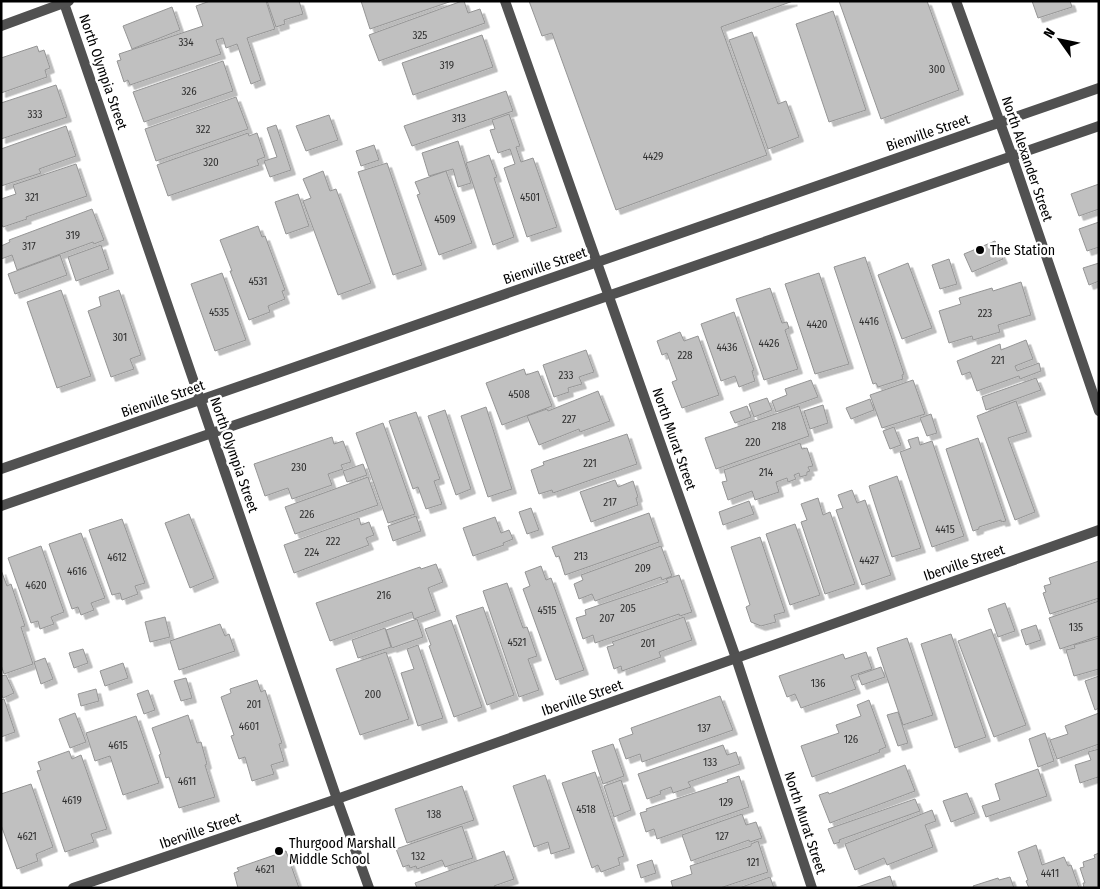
<svg xmlns="http://www.w3.org/2000/svg" width="1100" height="889" viewBox="0 0 1100 889" font-family="'Fira Sans Condensed',sans-serif">
<defs>
<filter id="shadow"><feDropShadow dx="4.5" dy="4.5" stdDeviation="0" flood-color="#0004"/></filter>
</defs>
<rect width="100%" height="100%" fill="#fff"/>
<g fill="#c0c0c0" stroke="#959595" filter="url(#shadow)">
<path d="M210 1H266L275 29 247 38 261 80 251 84 237 44 226 48 223 38 216 40 221 54 130 85 128 80 124 82 117 61 121 60 119 54 203 26 196 6Z"/>
<path d="M267 1H299L303 14 284 20 285 24 276 27Z"/>
<path d="M361 1H452L370 29Z"/>
<path d="M462 1H464L468 13 480 9 485 23 379 61 369 35Z"/>
<path d="M529 1H793L721 27 767 155 616 210 552 33 542 36Z"/>
<path d="M839 1H927L959 90 881 119Z"/>
<path d="M1032 1H1070L1072 7 1038 18Z"/>
<path d="M172 7 180 30 132 49 123 26Z"/>
<path d="M833 11 866 110 829 122 796 24Z"/>
<path d="M752 32 778 104 786 101 799 137 768 149 729 40Z"/>
<path d="M482 35 493 67 413 95 402 63Z"/>
<path d="M37 46 39 52 44 50 50 68 45 70 47 77 1 93V58Z"/>
<path d="M223 61 233 91 144 122 133 92Z"/>
<path d="M56 85 67 117 1 139V103Z"/>
<path d="M506 91 513 111 412 146 404 126Z"/>
<path d="M236 97 248 129 156 161 145 129Z"/>
<path d="M509 114 520 146 516 147 521 162 533 158 557 227 527 237 504 168 515 164 510 149 498 153 490 130 495 129 492 120Z"/>
<path d="M329 115 338 140 306 151 296 126Z"/>
<path d="M276 125 291 170 270 177 264 161 277 157 267 128Z"/>
<path d="M66 126 76 156 39 169 41 173 1 186V149Z"/>
<path d="M248 133 249 136 257 133 265 157 257 160 259 165 168 196 157 165Z"/>
<path d="M458 141 471 183 458 187 453 169 429 176 422 153Z"/>
<path d="M374 145 379 160 361 166 356 151Z"/>
<path d="M489 155 497 177 494 178 514 237 493 245 466 163Z"/>
<path d="M387 163 422 265 393 275 358 172Z"/>
<path d="M76 164 87 196 26 217 27 219 3 227 2 225H1V199L16 194 13 185Z"/>
<path d="M323 171 330 191 336 189 371 283 338 295 303 201 311 198 303 179Z"/>
<path d="M446 171 472 243 439 255 417 195 420 194 415 182Z"/>
<path d="M1099 184V209L1079 216 1071 194Z"/>
<path d="M298 194 309 226 286 234 275 202Z"/>
<path d="M92 209 104 240 94 244 93 242 17 270 12 255 1 259V246L10 242 9 240Z"/>
<path d="M1099 222V247L1087 251 1079 229Z"/>
<path d="M258 226 262 237 265 236 285 290 282 291 285 299 268 306 270 312 249 320 230 271H232L220 240Z"/>
<path d="M995 241 1003 259 972 272 964 254Z"/>
<path d="M101 245 109 269 76 281 68 257Z"/>
<path d="M60 255 67 275 15 294 8 274Z"/>
<path d="M865 257 904 374 902 375 903 379 878 387 876 383 873 384 834 267Z"/>
<path d="M949 259 957 284 940 289 932 265Z"/>
<path d="M908 263 932 328 902 339 878 275Z"/>
<path d="M1099 263V281L1089 285 1083 268Z"/>
<path d="M222 273 246 340 215 351 191 284Z"/>
<path d="M819 273 849 364 815 374 785 284Z"/>
<path d="M1021 282 1031 315 998 325 1000 332 973 340 972 336 949 343 939 311 961 304 959 298 992 288 993 291Z"/>
<path d="M770 288 782 323 787 322 789 328 785 330 798 369 764 380 736 299Z"/>
<path d="M61 290 91 376 57 388 27 302Z"/>
<path d="M119 290 141 355 130 359 134 369 111 377 88 311 101 306 99 297Z"/>
<path d="M734 312 754 370 752 371 755 381 739 387 735 376 721 381 701 324Z"/>
<path d="M680 332 684 341 698 336 719 395 682 408 672 382 677 380 667 353 662 355 657 341Z"/>
<path d="M1026 340 1033 359 1015 366 1017 371 1039 363 1041 371 1020 379 1019 376 977 391 970 372 962 375 957 361 1000 344 1001 350Z"/>
<path d="M586 350 594 372 579 377 582 384 568 388 569 392 554 397 543 365Z"/>
<path d="M524 369 526 375 538 371 552 406 502 425 486 383Z"/>
<path d="M1036 378 1041 390 986 410 982 397Z"/>
<path d="M811 380 818 397 776 412 772 401 787 395 785 389Z"/>
<path d="M913 380 925 414 882 428 870 395Z"/>
<path d="M598 391 610 421 580 432 579 429 539 445 527 416 547 409 548 411Z"/>
<path d="M767 398 772 410 754 417 749 404Z"/>
<path d="M870 399 874 410 851 419 846 408Z"/>
<path d="M1016 401 1027 432 1008 438 1035 512 1015 520 977 416Z"/>
<path d="M823 405 828 423 810 429 804 411Z"/>
<path d="M747 406 751 417 735 423 730 412Z"/>
<path d="M799 406 809 436 716 469 705 438Z"/>
<path d="M486 407 512 489 488 497 461 416Z"/>
<path d="M445 410 471 489 456 495 428 416Z"/>
<path d="M416 412 440 479 434 481 442 504 426 509 418 487 413 489 389 421Z"/>
<path d="M931 414 937 433 927 436 920 418Z"/>
<path d="M383 423 415 514 388 523 356 433Z"/>
<path d="M894 427 901 445 890 449 883 431Z"/>
<path d="M627 434 637 464 553 493 552 490 539 494 531 470 544 465 543 462Z"/>
<path d="M332 437 334 444 343 441 351 462 341 465 343 469 328 474 332 485 292 499 288 488 265 496 254 464Z"/>
<path d="M918 437 920 445 932 441 964 536 932 547 900 452 911 448 908 440Z"/>
<path d="M978 438 1006 521 1001 522V520L979 527V529L973 531 946 449Z"/>
<path d="M800 443 802 449 807 448 813 466 808 467 810 471 807 472V475L800 477 799 473 794 475 796 479 788 482 787 478 776 482 779 492 755 500 752 491 728 500 722 482 727 481 724 470Z"/>
<path d="M363 464 367 475 347 482 343 471Z"/>
<path d="M897 476 921 548 892 557 869 486Z"/>
<path d="M368 477 378 505 295 534 285 507Z"/>
<path d="M615 480 618 487 633 481 638 497 636 498 638 505 591 522 580 492Z"/>
<path d="M852 490 857 503 865 500 891 575 862 585 836 510 843 508 838 495Z"/>
<path d="M818 498 823 515 830 512 855 584 825 594 801 522 807 520 801 504Z"/>
<path d="M749 501 754 514 723 525 719 512Z"/>
<path d="M531 508 539 530 527 534 519 512Z"/>
<path d="M649 513 659 542 565 575 559 556 556 557 552 547Z"/>
<path d="M189 514 214 578 190 588 165 523Z"/>
<path d="M416 516 421 531 393 541 388 526Z"/>
<path d="M495 517 501 533 509 530 513 539 503 543 504 545 473 556 463 528Z"/>
<path d="M359 518 361 525 369 522 374 535 366 538 369 545 294 573 284 545Z"/>
<path d="M122 519 145 583 135 586 138 594 122 600 120 593 112 595 89 530Z"/>
<path d="M795 524 820 595 790 605 766 534Z"/>
<path d="M81 533 105 598 91 603 94 610 81 615 78 607 72 609 49 544Z"/>
<path d="M760 537 785 612 774 615 776 622 761 626 751 622 746 607 750 605 731 547Z"/>
<path d="M41 546 64 612 51 617 54 624 40 629 38 621 31 623 8 558Z"/>
<path d="M661 546 672 576 662 580 661 577 595 601 592 594 579 599 574 584 583 580 581 575Z"/>
<path d="M1099 561V598L1050 614 1043 593 1046 592 1044 586 1051 584 1049 578Z"/>
<path d="M436 564 443 582 428 588 436 611 414 619 412 612 330 641 316 603 420 567 421 569Z"/>
<path d="M541 566 546 580 551 578 584 670 556 680 523 589 530 586 525 572Z"/>
<path d="M1 570 7 586 11 584 25 626 21 627 33 664 4 674 1 665Z"/>
<path d="M679 575 692 612 680 616 679 614 595 643 593 635 583 639 576 618 586 615 585 610 668 582 666 579Z"/>
<path d="M507 583 523 628 527 627 537 656 528 659 539 690 519 697 483 591Z"/>
<path d="M1099 601V636L1060 649 1049 618Z"/>
<path d="M1005 603 1015 631 998 637 988 609Z"/>
<path d="M483 607 514 695 487 705 456 616Z"/>
<path d="M165 617 170 637 150 642 145 622Z"/>
<path d="M684 617 692 640 659 652 661 657 622 671 621 666 614 669 607 647 614 645 612 642Z"/>
<path d="M417 619 423 637 392 648 386 630Z"/>
<path d="M451 620 482 707 454 717 429 646 431 645 425 629Z"/>
<path d="M220 624 225 636 229 634 235 651 179 670 170 641Z"/>
<path d="M1036 625 1041 640 1026 645 1021 630Z"/>
<path d="M385 628 391 647 358 658 352 640Z"/>
<path d="M991 629 1026 725 994 737 958 641Z"/>
<path d="M951 634 986 737 955 748 921 644Z"/>
<path d="M907 638 933 715 903 725 877 648Z"/>
<path d="M1099 638V669L1074 676 1066 650 1075 648 1074 645Z"/>
<path d="M418 645 443 718 418 726 401 673 414 669 407 649Z"/>
<path d="M83 649 88 663 74 668 69 653Z"/>
<path d="M386 652 409 719 360 735 336 669Z"/>
<path d="M866 652 872 669 851 676 856 689 801 708 795 694 787 697 779 676 843 654 845 659Z"/>
<path d="M45 658 53 679 41 684 34 662Z"/>
<path d="M123 663 128 678 105 686 100 671Z"/>
<path d="M881 667 885 677 862 685 858 675Z"/>
<path d="M6 675 14 693 3 698 1 694V676Z"/>
<path d="M1099 676V708L1095 710 1085 681Z"/>
<path d="M186 678 192 698 181 701 174 681Z"/>
<path d="M257 680 261 692 265 690 282 743 279 744 284 761 271 765 274 774 252 781 245 757 239 759 231 736 234 735 221 697 231 693 230 689Z"/>
<path d="M96 689 99 701 81 706 78 694Z"/>
<path d="M148 690 155 710 144 714 137 694Z"/>
<path d="M720 696 733 730 642 762 640 754 626 759 619 739 633 734 631 728Z"/>
<path d="M4 699 15 732 1 737V700Z"/>
<path d="M869 700 886 747 879 750 880 752 812 777 801 746 839 733 836 725 861 716 857 705Z"/>
<path d="M898 712 908 743 898 746 887 715Z"/>
<path d="M75 713 86 742 70 748 59 719Z"/>
<path d="M1099 713V744L1057 759 1050 740 1068 734 1065 726Z"/>
<path d="M188 715 197 743 201 742 207 764 205 765 215 797 179 808 169 777 166 778 159 755 161 754 152 728Z"/>
<path d="M136 716 159 783 123 795 110 756 95 761 86 733Z"/>
<path d="M1045 733 1054 761 1038 767 1029 739Z"/>
<path d="M613 744 624 776 603 784 592 751Z"/>
<path d="M723 745 727 755 736 752 740 764 688 782 691 787 673 793 671 787 660 791 661 794 647 799 638 774Z"/>
<path d="M1099 749V781L1098 777 1080 783 1075 765 1091 760 1088 752Z"/>
<path d="M69 751 72 759 81 755 107 829 91 834 94 842 65 852 37 771 41 770 38 762Z"/>
<path d="M905 765 915 791 830 823 819 795 828 792 829 794Z"/>
<path d="M1038 769 1047 796 986 817 982 806 1000 800 995 784Z"/>
<path d="M595 772 624 856 618 858 620 865 601 872 598 865 592 868 562 783Z"/>
<path d="M545 775 570 848 551 854 548 842 534 847 513 786Z"/>
<path d="M739 776 749 807 657 839 654 829 646 832 640 813 647 811 646 809 728 782 727 780Z"/>
<path d="M621 780 631 810 614 817 604 786Z"/>
<path d="M31 784 53 847 36 854 38 861 17 869 1 825V794Z"/>
<path d="M462 786 474 820 407 843 395 809Z"/>
<path d="M967 793 975 813 951 822 943 801Z"/>
<path d="M915 799 920 811 839 840 840 842 834 844 828 829Z"/>
<path d="M932 810 936 821 925 825 933 847 887 865 884 858 855 870 845 844Z"/>
<path d="M742 814 746 825 756 822 762 838 750 842 749 840 691 861 682 835Z"/>
<path d="M462 826 473 858 445 867 442 860 417 869 416 866 410 868 409 865 403 867 396 849Z"/>
<path d="M758 841 768 872 720 888H673L671 881 692 874 690 866 751 846V844Z"/>
<path d="M1036 845 1042 865 1064 857 1068 866 1071 865 1079 888H1029L1026 881 1028 880 1018 852Z"/>
<path d="M286 851 299 888H238L234 873 239 871 237 868Z"/>
<path d="M504 851 514 879 494 886 495 888H417L415 883Z"/>
<path d="M1099 853V888H1084L1083 883H1085L1080 868 1084 867 1083 862 1095 858 1094 855Z"/>
<path d="M652 860 656 873 641 878 637 865Z"/>
<path d="M890 876 894 888H855Z"/>
<path d="M770 877 774 888H739Z"/>
<path d="M1010 877 1014 888H974L973 886 998 878 999 880Z"/>
</g>
<g fill="none" stroke-linecap="round" stroke-linejoin="round">
<g stroke="#515151" stroke-width="10">
<path d="M505 1 736 658 812 888"/>
<path d="M956 1 1012 156 1099 411"/>
<path d="M64 3 337 799 369 888"/>
<path d="M1 26 69 1"/>
<path d="M73 888 337 799 1099 530"/>
</g>
<g stroke="#515151" stroke-width="10">
<path d="M1 469 1099 88"/>
<path d="M1 506 1099 126"/>
</g>
</g>
<g fill="#000" stroke="#fff" stroke-width="2">
<circle cx="980" cy="250" r="5"/>
<circle cx="279" cy="851" r="5"/>
</g>
<g text-anchor="middle" dominant-baseline="central" stroke-width="5" stroke-linejoin="round" paint-order="stroke">
<g font-size="11" fill="#303030">
<text x="420" y="35">325</text>
<text x="186" y="42">334</text>
<text x="447" y="65">319</text>
<text x="937" y="69">300</text>
<text x="189" y="91">326</text>
<text x="35" y="114">333</text>
<text x="459" y="118">313</text>
<text x="203" y="129">322</text>
<text x="653" y="156">4429</text>
<text x="211" y="162">320</text>
<text x="32" y="197">321</text>
<text x="530" y="197">4501</text>
<text x="445" y="219">4509</text>
<text x="73" y="235">319</text>
<text x="29" y="246">317</text>
<text x="258" y="281">4531</text>
<text x="219" y="312">4535</text>
<text x="985" y="313">223</text>
<text x="869" y="321">4416</text>
<text x="817" y="324">4420</text>
<text x="120" y="337">301</text>
<text x="769" y="343">4426</text>
<text x="727" y="347">4436</text>
<text x="685" y="355">228</text>
<text x="998" y="360">221</text>
<text x="566" y="375">233</text>
<text x="519" y="394">4508</text>
<text x="569" y="419">227</text>
<text x="779" y="426">218</text>
<text x="753" y="442">220</text>
<text x="590" y="463">221</text>
<text x="299" y="467">230</text>
<text x="766" y="472">214</text>
<text x="610" y="502">217</text>
<text x="307" y="514">226</text>
<text x="945" y="529">4415</text>
<text x="333" y="541">222</text>
<text x="312" y="552">224</text>
<text x="581" y="556">213</text>
<text x="117" y="557">4612</text>
<text x="869" y="560">4427</text>
<text x="643" y="568">209</text>
<text x="77" y="571">4616</text>
<text x="36" y="585">4620</text>
<text x="384" y="595">216</text>
<text x="628" y="608">205</text>
<text x="547" y="610">4515</text>
<text x="607" y="618">207</text>
<text x="1076" y="627">135</text>
<text x="517" y="642">4521</text>
<text x="648" y="643">201</text>
<text x="818" y="683">136</text>
<text x="373" y="694">200</text>
<text x="254" y="704">201</text>
<text x="249" y="726">4601</text>
<text x="704" y="728">137</text>
<text x="851" y="739">126</text>
<text x="118" y="745">4615</text>
<text x="710" y="762">133</text>
<text x="187" y="781">4611</text>
<text x="72" y="800">4619</text>
<text x="726" y="802">129</text>
<text x="586" y="809">4518</text>
<text x="434" y="814">138</text>
<text x="27" y="836">4621</text>
<text x="722" y="836">127</text>
<text x="418" y="856">132</text>
<text x="753" y="862">121</text>
<text x="265" y="869">4621</text>
<text x="1050" y="873">4411</text>
</g>
<g font-size="14" fill="#000" stroke="#fff">
<text transform="translate(103 72) rotate(71)">North Olympia Street</text>
<text transform="translate(928 133) rotate(-19)">Bienville Street</text>
<text transform="translate(1027 159) rotate(71)">North Alexander Street</text>
<text transform="translate(545 266) rotate(-19)">Bienville Street</text>
<text transform="translate(163 399) rotate(-19)">Bienville Street</text>
<text transform="translate(674 439) rotate(71)">North Murat Street</text>
<text transform="translate(234 455) rotate(71)">North Olympia Street</text>
<text transform="translate(964 563) rotate(-19)">Iberville Street</text>
<text transform="translate(582 698) rotate(-19)">Iberville Street</text>
<text transform="translate(805 823) rotate(72)">North Murat Street</text>
<text transform="translate(200 831) rotate(-19)">Iberville Street</text>
</g>
<g font-size="14" fill="#000" stroke="#fff" text-anchor="start">
<text x="990" y="250">The Station</text>
<text x="289" y="843">Thurgood Marshall<tspan x="289" dy="16">Middle School</tspan></text>
</g>
</g>
<rect width="1100" height="889" fill="none" stroke="#000000" stroke-width="5"/>
<g transform="translate(1060 40) rotate(303)" stroke="#ffffff" stroke-width="4" paint-order="stroke">
<path d="M0-4L9 19L0 12L-9 19Z" fill="#000000"/>
<text y="-8" font-size="14" font-weight="bold" text-anchor="middle" fill="#000000">N</text>
</g>
</svg>
